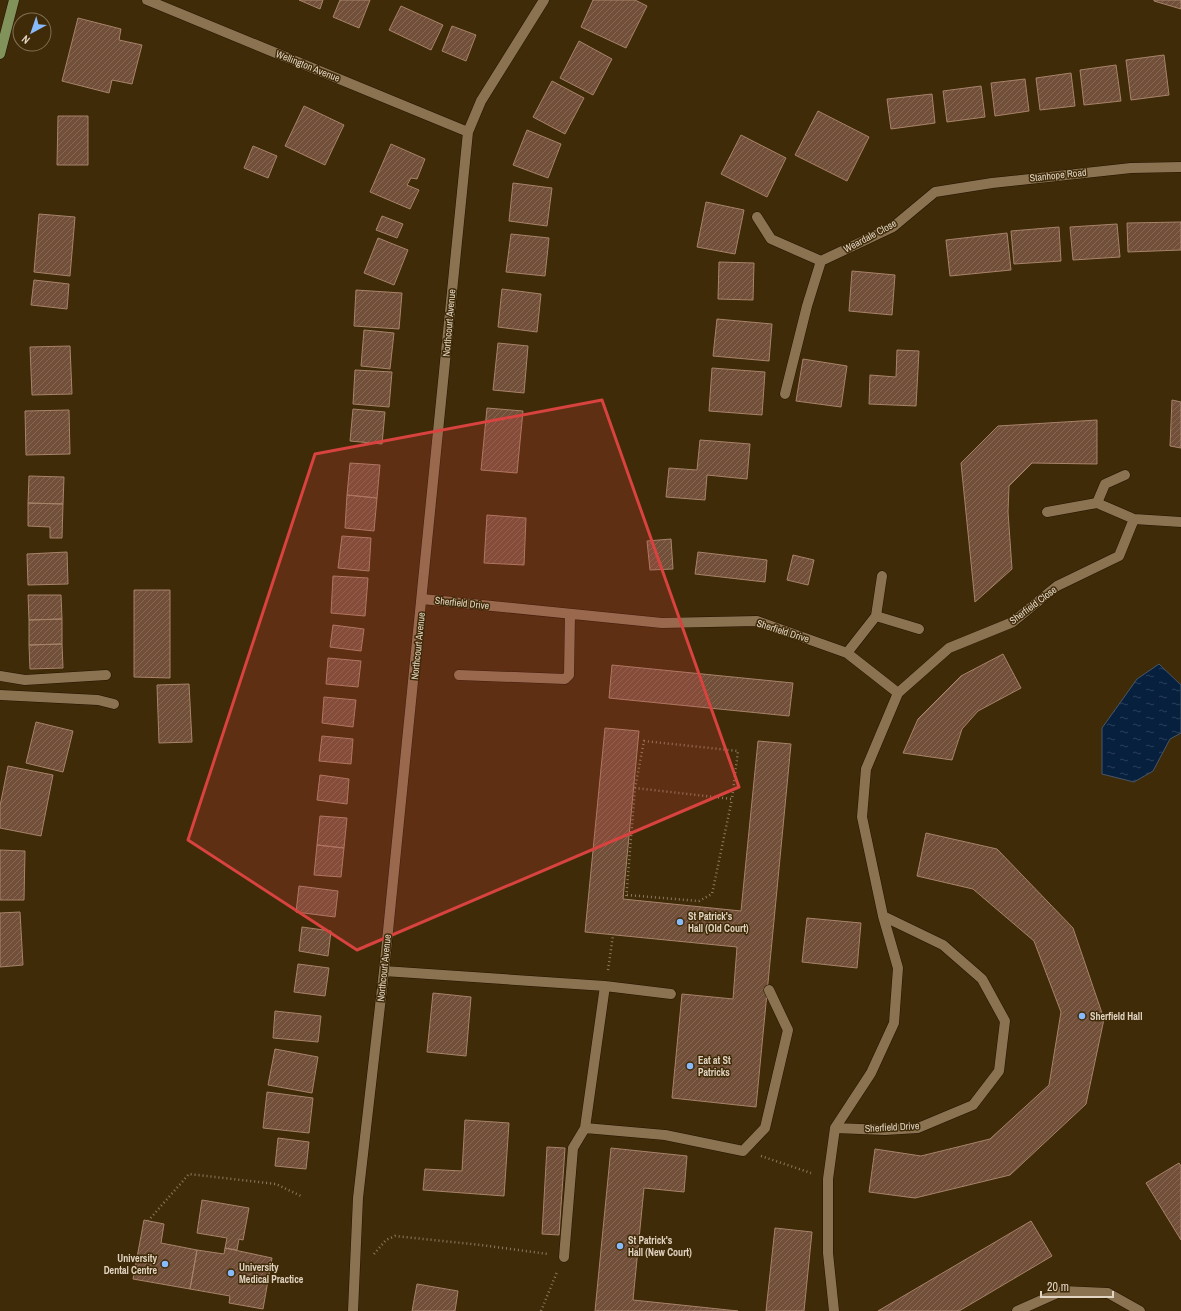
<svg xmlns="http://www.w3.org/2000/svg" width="1181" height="1311" font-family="'Archivo Narrow',sans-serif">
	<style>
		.water { fill: url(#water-ripples); stroke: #485666 }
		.building { fill: url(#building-hatch); stroke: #a7836a }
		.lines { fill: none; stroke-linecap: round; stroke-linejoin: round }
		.minor-casing { stroke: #231400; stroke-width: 11 }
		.major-casing { stroke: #231400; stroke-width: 11 }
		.path { stroke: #8c7b60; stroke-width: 2.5; stroke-dasharray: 1 3; stroke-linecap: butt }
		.minor { stroke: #8b7351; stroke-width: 10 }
		.major { stroke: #81925b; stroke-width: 10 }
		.marked { fill: #d8423f; fill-opacity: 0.2; stroke: #d8423f; stroke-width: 3; stroke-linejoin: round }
		.poi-dot { fill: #88bbfc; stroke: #402b08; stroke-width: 1.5 }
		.labels { text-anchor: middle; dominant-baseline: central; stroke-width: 3; stroke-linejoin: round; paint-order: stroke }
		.street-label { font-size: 10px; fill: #e1d4c2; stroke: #402b08 }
		.poi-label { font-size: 10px; font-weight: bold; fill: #e1d4c2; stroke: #402b08; text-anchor: start }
	</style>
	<defs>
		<pattern id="water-ripples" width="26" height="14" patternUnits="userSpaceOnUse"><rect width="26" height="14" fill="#07203e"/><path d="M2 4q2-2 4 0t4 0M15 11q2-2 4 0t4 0" fill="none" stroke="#2b4058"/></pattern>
		<pattern id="building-hatch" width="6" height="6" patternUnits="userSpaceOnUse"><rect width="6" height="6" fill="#714f39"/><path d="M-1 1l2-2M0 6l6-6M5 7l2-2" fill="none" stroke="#856754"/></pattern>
	</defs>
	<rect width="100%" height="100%" fill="#402b08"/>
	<path class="water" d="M1159,664L1181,685V733L1170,739L1153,771L1134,782L1102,774V728L1137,679Z"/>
	<path class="building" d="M299,0H323L320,9Z
		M340,0H370L359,28L333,17Z
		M593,0H635L647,6L626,48L581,27Z
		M1154,0H1181V9L1154,1Z
		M401,6L443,25L431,50L389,30Z
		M78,18L121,29L119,40L142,45L132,84L112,80L109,93L62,81Z
		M452,26L476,35L466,61L442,51Z
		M579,41L612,59L593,95L560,78Z
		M1164,55L1169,95L1131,100L1126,60Z
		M1116,65L1121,101L1084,105L1080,70Z
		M1071,73L1075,106L1040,110L1036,78Z
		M1025,79L1029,111L995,116L991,83Z
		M552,81L584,98L565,134L533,117Z
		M981,86L985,117L947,122L943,91Z
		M932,94L935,123L891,129L887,99Z
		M304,106L344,125L325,165L285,146Z
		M818,111L869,137L847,181L795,155Z
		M58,116H88V165H57Z
		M527,130L561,144L548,178L513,165Z
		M741,135L786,158L767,197L721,174Z
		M391,144L425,159L417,179L411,178L407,185L419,190L410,209L370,192Z
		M253,146L277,156L268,178L244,168Z
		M513,183L552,188L547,226L509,221Z
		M706,202L744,210L735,254L697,247Z
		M39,214L75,217L70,276L34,272Z
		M382,216L403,224L397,238L376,230Z
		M1181,222V250L1128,252L1127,223Z
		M1117,224L1120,257L1073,260L1070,227Z
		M1059,227L1061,261L1014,264L1011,231Z
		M1007,233L1011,270L950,276L946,240Z
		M511,234L549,238L545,276L506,272Z
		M378,238L408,250L394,285L364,273Z
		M719,262L754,263L753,300L718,299Z
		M852,271L895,275L892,315L849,311Z
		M34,280L69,284L67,309L31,305Z
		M502,289L541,294L537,332L498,327Z
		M356,290L402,293L399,329L354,326Z
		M717,319L772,324L769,361L713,356Z
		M364,330L394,333L390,369L361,366Z
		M498,343L528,346L524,393L493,390Z
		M70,346L72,394L32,395L30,347Z
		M897,350L919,351L916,406L869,404L870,375L896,377Z
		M803,359L847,366L841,407L796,401Z
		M712,368L765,372L762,415L709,411Z
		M355,370L392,372L389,407L353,404Z
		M1172,400L1181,402V448L1170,446Z
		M487,408L523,411L517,473L481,470Z
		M353,409L385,412L382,444L350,441Z
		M69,410L70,454L26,455L25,411Z
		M1097,420V464L1032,463L1009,486L1008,512L1012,569L975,602L961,463L998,426Z
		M700,440L750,444L747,479L707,475L705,500L666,497L669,468L697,470Z
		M350,463L380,465L377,498L347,495Z
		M29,476L64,477L63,504L28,503Z
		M347,495L377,498L374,531L345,528Z
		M28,503L63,504L62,538H50V527L28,526Z
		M487,515L526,518L524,565L484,563Z
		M342,536L371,538L369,571L338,568Z
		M671,539L673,569L650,570L647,541Z
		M67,552L68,584L28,585L27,554Z
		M698,552L767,560L765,582L695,574Z
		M793,555L814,560L808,585L787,580Z
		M333,576L368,578L365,616L331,613Z
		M134,590H170V678L134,677Z
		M28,595H61L62,619L29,620Z
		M62,619V644L29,645V620Z
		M333,625L364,629L361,651L330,647Z
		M62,644L63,668L30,669L29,645Z
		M1003,654L1021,688L978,711L962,729L952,760L903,753L918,719L961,676Z
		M328,658L361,661L358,687L326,684Z
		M612,665L793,683L789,716L609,698Z
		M189,684L192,742L159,743L157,685Z
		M324,697L356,700L353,727L322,723Z
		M36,722L73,731L63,772L26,763Z
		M605,728L639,731L623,899L741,911L758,741L791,744L756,1107L672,1098L682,994L733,999L737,947L585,932Z
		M322,736L353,739L351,764L319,761Z
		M8,766L53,775L41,836L0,828V806Z
		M320,775L349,779L347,804L317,800Z
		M320,816L347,818L344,848L317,845Z
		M926,833L997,849L1073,928L1104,1019L1086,1104L1010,1175L915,1198L869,1192L875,1149L921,1156L990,1139L1049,1085L1061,1012L1034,941L973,889L917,876Z
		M317,845L344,848L341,877L314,875Z
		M0,850L25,851L24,900H0Z
		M299,886L338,891L335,917L296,912Z
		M20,912L23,965L0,967V913Z
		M807,918L861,923L857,968L802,962Z
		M302,927L331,931L328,956L299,951Z
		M298,964L329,968L325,996L294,992Z
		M433,993L471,997L466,1056L427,1052Z
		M275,1011L321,1016L318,1042L273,1038Z
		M275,1049L318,1057L312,1093L268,1085Z
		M267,1092L313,1098L309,1133L263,1128Z
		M465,1120L509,1123L504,1196L423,1190L425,1169L462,1171Z
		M278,1138L309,1142L306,1169L275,1166Z
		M547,1147L565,1148L559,1235L542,1234Z
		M611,1148L687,1156L684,1192L644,1188L633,1300L738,1311H595Z
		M1179,1163L1181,1166V1240L1146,1183Z
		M202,1200L249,1208L243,1240L239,1239L237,1250L225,1248L227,1238L197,1233Z
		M144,1220L164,1224L161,1243L197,1250L190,1289L133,1279Z
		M1031,1221L1052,1256L959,1311H878Z
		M775,1228L812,1232L804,1311H766Z
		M225,1248L272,1258L263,1309L229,1303L230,1296L190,1289L197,1250L224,1254Z
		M417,1284L458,1291L455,1311H412Z"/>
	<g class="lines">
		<g class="minor-casing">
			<path id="minor" d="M147,0L468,132
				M757,217L771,239L821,261L893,227L935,192L992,183L1131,168L1181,167
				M785,394L807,306L821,261
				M1125,475L1105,484L1097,503L1134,519
				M1047,512L1097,503
				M422,599L662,623L757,621L847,653L898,693
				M876,616L919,629
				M847,653L876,616L882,576
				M459,675L565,679L569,675L570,614
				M0,676L25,680L106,675
				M0,695L98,700L114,704
				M384,971L605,986L671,994
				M585,1128L665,1135L743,1151L765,1128L788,1030L769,990
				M835,1128L885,1130L918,1128L973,1105L999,1071L1005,1021L982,979L943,945L883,916
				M564,1257L573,1148L585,1128L605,986
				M353,1311L358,1198L384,971L468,132L481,101L544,0
				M834,1311L828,1253V1179L835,1128L871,1073L894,1023L898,968L883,916L862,817L866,769L898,693L949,648L1013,622L1057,586L1119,556L1134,519L1181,522
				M1017,1311L1062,1291L1108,1293L1140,1311"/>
		</g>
		<g class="major-casing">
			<path id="major" d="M0,54L14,0"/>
		</g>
		<path class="path" d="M627,895L699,901L712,894L732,799
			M626,900L635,788L732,799L738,751L644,741L635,788
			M608,970L613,935
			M761,1156L811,1173
			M148,1221L189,1174L276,1184L301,1196
			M374,1254L386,1240L395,1236L481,1245L548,1254
			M541,1311L557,1272"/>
		<use href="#minor" class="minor"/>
		<use href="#major" class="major"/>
	</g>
	<path class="marked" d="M602,400L739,787L357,950L188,840L315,454Z"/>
	<g class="poi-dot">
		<circle cx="680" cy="922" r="4"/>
		<circle cx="1082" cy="1016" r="4"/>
		<circle cx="690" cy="1066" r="4"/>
		<circle cx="620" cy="1246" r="4"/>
		<circle cx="165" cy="1264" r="4"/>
		<circle cx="231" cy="1273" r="4"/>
	</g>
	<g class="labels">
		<g class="street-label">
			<text transform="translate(308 66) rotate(22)">Wellington Avenue</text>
			<text transform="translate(1058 175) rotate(-6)">Stanhope Road</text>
			<text transform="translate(870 236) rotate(-28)">Weardale Close</text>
			<text transform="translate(449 323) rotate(-85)">Northcourt Avenue</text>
			<text transform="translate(462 603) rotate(6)">Sherfield Drive</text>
			<text transform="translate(1033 605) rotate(-37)">Sherfield Close</text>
			<text transform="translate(783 631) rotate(18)">Sherfield Drive</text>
			<text transform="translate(418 646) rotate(-84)">Northcourt Avenue</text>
			<text transform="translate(384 968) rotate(-84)">Northcourt Avenue</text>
			<text transform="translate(892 1127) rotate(-3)">Sherfield Drive</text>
		</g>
		<g class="poi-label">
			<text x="688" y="916">St Patrick's<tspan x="688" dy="12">Hall (Old Court)</tspan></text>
			<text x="1090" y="1016">Sherfield Hall</text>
			<text x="698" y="1060">Eat at St<tspan x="698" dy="12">Patricks</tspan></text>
			<text x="628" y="1240">St Patrick's<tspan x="628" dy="12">Hall (New Court)</tspan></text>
			<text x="157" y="1258" text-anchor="end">University<tspan x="157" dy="12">Dental Centre</tspan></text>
			<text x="239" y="1267">University<tspan x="239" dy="12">Medical Practice</tspan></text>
		</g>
	</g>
	<g transform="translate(32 32) rotate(220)"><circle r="19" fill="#402b08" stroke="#806f52"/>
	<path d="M0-3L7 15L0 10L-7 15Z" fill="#88bbfc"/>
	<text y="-6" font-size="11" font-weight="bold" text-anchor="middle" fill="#e1d4c2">N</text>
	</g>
	<path d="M1041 1291v6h72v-6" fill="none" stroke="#e1d4c2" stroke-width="2"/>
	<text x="1047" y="1291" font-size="12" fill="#e1d4c2" stroke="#402b08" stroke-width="3" paint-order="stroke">20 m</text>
</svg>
